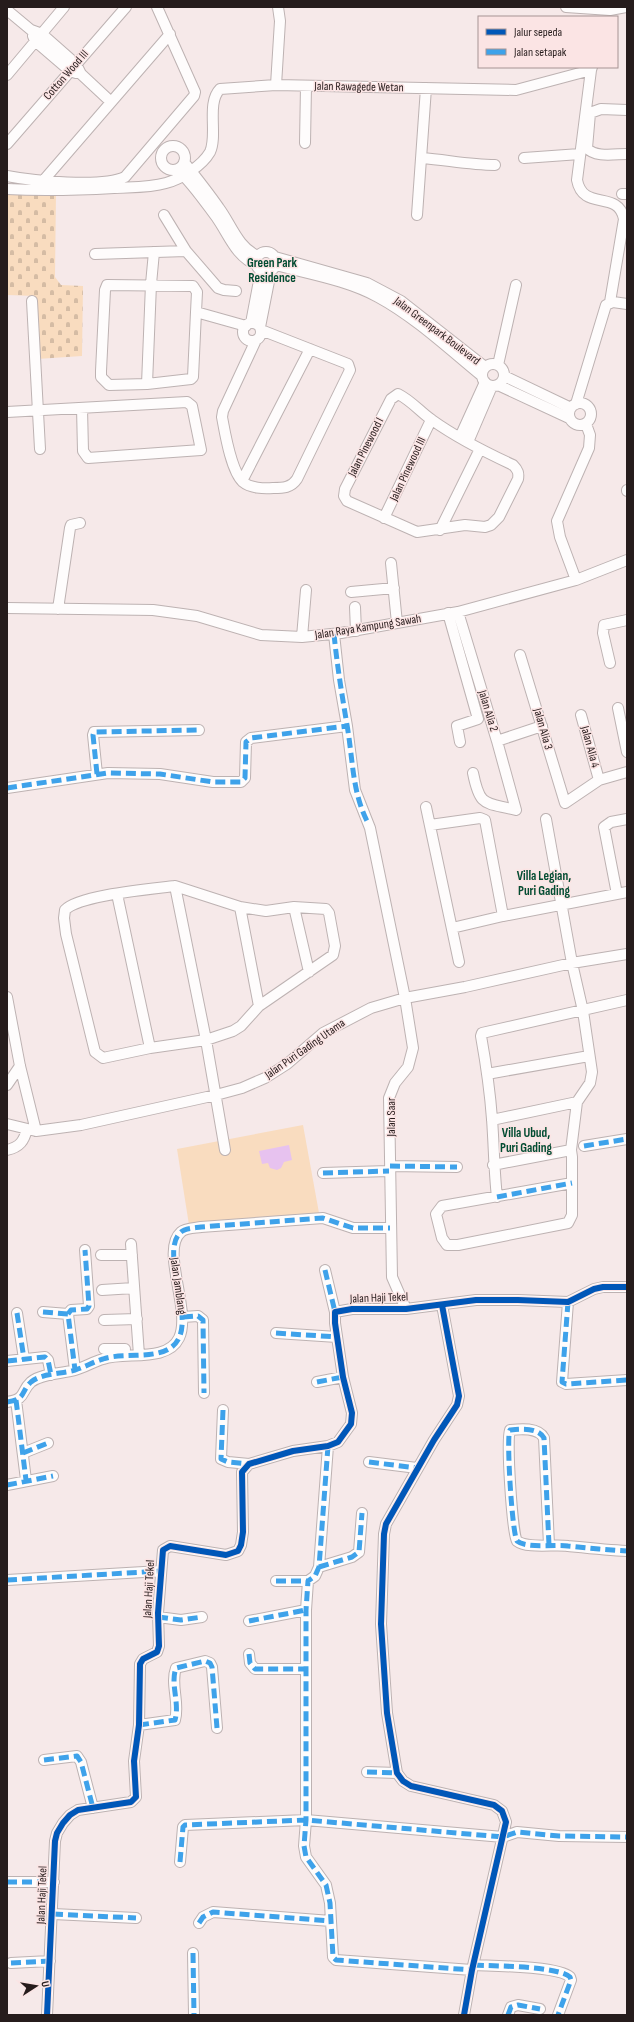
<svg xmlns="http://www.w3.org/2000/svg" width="634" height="2022" font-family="'Sofia Sans Condensed',sans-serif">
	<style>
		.cemetery { fill: url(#cemetery-stones) }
		.pitch { fill: #f9dcbf }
		.water { fill: #e7c2ef }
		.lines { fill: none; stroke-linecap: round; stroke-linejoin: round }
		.minor-casing { stroke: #bdb2b2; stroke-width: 12 }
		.minor { stroke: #fefcfc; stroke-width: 10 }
		.quiet { stroke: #3ea2ea; stroke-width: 5; stroke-dasharray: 10 5; stroke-linecap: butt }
		.cycleway-casing { stroke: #fbe4e4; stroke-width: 8 }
		.cycleway { stroke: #0057b8; stroke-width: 6 }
		.labels { text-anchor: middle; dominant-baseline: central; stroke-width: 3; stroke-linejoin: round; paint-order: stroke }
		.street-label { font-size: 12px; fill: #261c1c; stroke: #fbe4e4 }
		.neighbourhood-label { font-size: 13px; font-weight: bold; fill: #024c32; stroke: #fbe4e4 }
	</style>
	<defs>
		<pattern id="cemetery-stones" width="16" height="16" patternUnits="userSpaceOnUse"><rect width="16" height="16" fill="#f9dcbf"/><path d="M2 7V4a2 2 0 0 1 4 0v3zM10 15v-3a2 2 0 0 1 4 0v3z" fill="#d5bca4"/></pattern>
	</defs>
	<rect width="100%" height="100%" fill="#f6e9e9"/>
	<path class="cemetery" d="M7,191L56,193L55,277L61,285L83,286L82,356L37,359L35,296L7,295Z"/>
	<path class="pitch" d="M303,1125L319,1213L189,1225L177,1149Z"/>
	<path class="water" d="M289,1145L292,1160L284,1162L281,1168L277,1170L270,1168L268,1163L262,1164L259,1151Z"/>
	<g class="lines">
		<g class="minor-casing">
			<path id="minor" d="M566,7L610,10L626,7
				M7,10L31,30L42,34L76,64L81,74L111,102
				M33,36L35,41L70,71L76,73
				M591,70L577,180C583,212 618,189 624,219L610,302
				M7,75L64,7
				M276,85L280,21L278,7
				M627,110L601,109L590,113L587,148C595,158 615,154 627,154
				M305,143L306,86
				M7,144L126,7
				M161 158a12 12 0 1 1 24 0a12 12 0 1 1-24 0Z
				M422,158C447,160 470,165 495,165
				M524,158L580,154
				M184,162C196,177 208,192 219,208C231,224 238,248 258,256
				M178,170C193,184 205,202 217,218C229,235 236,257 257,265
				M7,176C33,181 102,188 125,177L194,96L195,92L157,7
				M43,181L170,34
				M7,189C43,191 78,190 114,188C131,187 149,188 166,183C181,179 202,166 210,152C218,135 206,103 220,89L276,85L516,90L591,70L592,67
				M622,194H627
				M164,215L186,251L218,288L224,290L236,291
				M417,215L426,88
				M256 262a10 10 0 1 1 20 0a10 10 0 1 1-20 0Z
				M95,254L186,251
				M275,257L367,283L401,301L485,367
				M276,265C309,274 347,280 378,297C415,317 449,349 482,376
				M32,301L40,449
				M196,312L197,292L193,286L107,285L105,290L101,371V377L109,385L147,384L191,379L193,377L196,312L246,326
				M251,323L261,270
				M243 332a9 9 0 1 1 18 0a9 9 0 1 1-18 0Z
				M260,327L271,271
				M256,340L223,411L222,417C225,433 231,471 243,482C250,488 264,489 273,488C283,488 291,488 297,479L350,370L348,364L261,330
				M482 375a11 11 0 1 1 22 0a11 11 0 1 1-22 0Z
				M498,365L516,285
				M504,376L571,408
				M147,384L151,284L154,252
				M498,385L569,418
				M398,394C412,401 420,412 432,420C457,438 485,452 513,465C518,470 519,473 518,479L499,517L491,525L485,527L465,525L417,532L347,501L344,496L345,489L391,399Z
				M569 414a11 11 0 1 1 22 0a11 11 0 1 1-22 0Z
				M576,404L606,305L613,302L627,304
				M7,412L187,402L192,406L201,450L88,458L83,451L82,408
				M460,437L485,382
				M468,442L492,386
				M242,481L310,349
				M627,490V491
				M384,518L431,420
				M440,530L480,449
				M391,563L397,623
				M576,580L560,537L557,521L589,448L590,435L586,424
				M351,592L394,588
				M355,607L356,631
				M7,608L153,610L197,616L261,635L302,637L341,633L458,612L576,580L627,560
				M58,609L70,528L71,525L80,523
				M458,612L497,741L516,810C485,802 480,808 473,773
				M448,613L478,719L457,726L460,742
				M334,634L339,680L347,726L355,790L370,828L405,998L413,1048L408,1067L395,1083L389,1098L392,1277L406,1309
				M302,637L306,590
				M520,655L565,803L599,780L627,772
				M610,663L603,633L604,625L627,620
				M618,708L627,752
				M581,715L599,780
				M497,741L542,726
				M97,774L93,735L94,732L199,730
				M7,788L108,773L160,774L213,782H241L245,778L246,742L251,738L347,726
				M426,807L459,962
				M430,825L480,818L485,820L503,916
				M175,886L240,907L266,911L294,907L326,909L329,913L335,946L333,955L259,1006L241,1026L233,1031L206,1040L150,1048L103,1058L95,1052L66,934L64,918L65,910C79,895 152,889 175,886Z
				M175,886L206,1040L225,1150
				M117,894L150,1048
				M617,894L604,827L611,822L627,819
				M240,907L259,1006
				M294,907L309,972
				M452,928L503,916L627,892
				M7,997L20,1066L36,1131
				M487,1074L589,1056
				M7,1085L20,1066
				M492,1120L577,1102
				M7,1124L36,1131L81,1125L216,1095L242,1088L265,1078L287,1064L323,1033L371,1008L405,998L465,987L572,963L627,954
				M584,1146L627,1139
				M7,1150C20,1147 24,1141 27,1129
				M571,1150L572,1157V1215L568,1223L458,1245H447L442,1238L436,1214L442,1206L572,1183
				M493,1165L571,1150L577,1102L590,1083L592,1072L583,1011L572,963L546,819
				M390,1166L457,1167
				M323,1173L389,1171
				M497,1197C494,1171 494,1145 492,1119C490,1091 486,1064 481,1036L482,1033L627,1000
				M131,1244L139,1355
				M101,1255H132
				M325,1270L335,1312
				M102,1290L134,1288
				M568,1302L562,1382L566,1384L627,1380
				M442,1305L459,1396L457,1405L434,1440L386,1524L384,1534L381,1624L387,1713L397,1773L403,1781L411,1786L494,1805L502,1811L506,1822L472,1970L464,2015
				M43,1312L68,1314L75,1370
				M17,1313L24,1359
				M68,1314L71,1310L87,1309L89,1306L85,1250
				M183,1317L198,1316L203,1320L204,1393
				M104,1320L137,1319
				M276,1333L337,1337
				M104,1349H125
				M7,1361L45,1357L48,1360L51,1375
				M317,1382L343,1377
				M16,1400L26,1480
				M7,1402C27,1399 20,1392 31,1382C42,1373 62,1374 75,1370C85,1367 93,1362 103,1359C125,1351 167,1363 179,1338C192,1311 160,1250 181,1232C185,1228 195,1228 201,1227L323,1218L353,1228H390
				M223,1410L221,1459L228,1462L249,1464
				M328,1446L319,1567L315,1576L308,1581L306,1610V1820L304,1846L306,1857L326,1885L330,1903L333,1957L336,1960L472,1970
				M23,1453L48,1443
				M369,1462L417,1468
				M7,1485L53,1476
				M549,1545L544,1438C538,1427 520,1429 510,1430C506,1435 512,1533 517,1541C527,1549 555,1544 568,1546C588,1548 607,1550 627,1551
				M319,1567L352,1557L359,1552L362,1513
				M7,1580L161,1571
				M276,1581H308
				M158,1617L181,1620L202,1617
				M249,1621L306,1610
				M249,1654L250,1663L255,1669H306
				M139,1725L175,1720C180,1703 170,1684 176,1668L205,1661L210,1663L212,1667L217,1728
				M44,1760L77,1756L81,1762L93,1808
				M367,1772L397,1773
				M180,1862L183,1827L185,1825L306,1820L503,1837L517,1832L559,1836L627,1837
				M7,1882H54
				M53,1914L136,1918
				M199,1923L203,1917L213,1912L331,1921
				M193,1953L194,2015
				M11,1963L50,1961
				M474,1965C493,1966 558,1966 570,1977L571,1980L558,2015
				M47,2015L55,1841L57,1833L63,1823L70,1815L78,1810L131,1802L136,1797L134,1761L139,1725L140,1664L143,1659L157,1652L159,1646L158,1613L163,1550L170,1546L226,1555L238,1551L241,1545L243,1532L242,1472L249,1464L293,1451L328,1446L338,1442L351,1424L352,1413L343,1377L335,1323V1312L352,1309H406L476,1300H518L568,1302L594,1289L603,1287H627
				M508,2015L511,2007L518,2005L540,2009"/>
		</g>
		<use href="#minor" class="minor"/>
		<path class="quiet" d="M334,634C337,665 342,695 347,725C353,759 352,791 367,821
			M97,774L93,735L94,732L199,730
			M7,788L108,773L160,774L213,782H241L245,778L246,742L251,738L347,726
			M584,1146L627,1139
			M390,1166L457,1167
			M323,1173L389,1171
			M497,1197L572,1183
			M325,1270L335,1312
			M568,1302L562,1382L566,1384L627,1380
			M43,1312L68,1314L75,1370
			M17,1313L24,1359
			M68,1314L71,1310L87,1309L89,1306L85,1250
			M183,1317L198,1316L203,1320L204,1393
			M276,1333L337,1337
			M7,1361L45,1357L48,1360L51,1375
			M317,1382L343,1377
			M16,1400L26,1480
			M7,1402C27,1399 20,1392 31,1382C42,1373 62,1374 75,1370C85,1367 93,1362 103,1359C125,1351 167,1363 179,1338C192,1311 160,1250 181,1232C185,1228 195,1228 201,1227L323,1218L353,1228H390
			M223,1410L221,1459L228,1462L249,1464
			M328,1446L319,1567L315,1576L308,1581L306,1610V1820L304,1846L306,1857L326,1885L330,1903L333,1957L336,1960L472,1970
			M23,1453L48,1443
			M369,1462L417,1468
			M7,1485L53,1476
			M549,1545L544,1438C538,1427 520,1429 510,1430C506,1435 512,1533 517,1541C527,1549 555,1544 568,1546C588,1548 607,1550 627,1551
			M319,1567L352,1557L359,1552L362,1513
			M7,1580L161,1571
			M276,1581H308
			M158,1617L181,1620L202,1617
			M249,1621L306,1610
			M249,1654L250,1663L255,1669H306
			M139,1725L175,1720C180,1703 170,1684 176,1668L205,1661L210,1663L212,1667L217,1728
			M44,1760L77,1756L81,1762L93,1808
			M367,1772L397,1773
			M180,1862L183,1827L185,1825L306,1820L503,1837L517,1832L559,1836L627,1837
			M7,1882H54
			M53,1914L136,1918
			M199,1923L203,1917L213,1912L331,1921
			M193,1953L194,2015
			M11,1963L50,1961
			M474,1965C493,1966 558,1966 570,1977L571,1980L558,2015
			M508,2015L511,2007L518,2005L540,2009"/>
		<g class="cycleway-casing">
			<path id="cycleway" d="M442,1305L459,1396L457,1405L434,1440L386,1524L384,1534L381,1624L387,1713L397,1773L403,1781L411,1786L494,1805L502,1811L506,1822L472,1970L464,2015
				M47,2015L55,1841L57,1833L63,1823L70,1815L78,1810L131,1802L136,1797L134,1761L139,1725L140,1664L143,1659L157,1652L159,1646L158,1613L163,1550L170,1546L226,1555L238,1551L241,1545L243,1532L242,1472L249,1464L293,1451L328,1446L338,1442L351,1424L352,1413L343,1377L335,1323V1312L352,1309H406L476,1300H518L568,1302L594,1289L603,1287H627"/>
		</g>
		<use href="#cycleway" class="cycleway"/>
	</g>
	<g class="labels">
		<g class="street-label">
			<text transform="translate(66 75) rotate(-49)">Cotton Wood III</text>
			<text transform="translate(359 87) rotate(1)">Jalan Rawagede Wetan</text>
			<text transform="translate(437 331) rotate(37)">Jalan Greenpark Boulevard</text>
			<text transform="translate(366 447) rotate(-63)">Jalan Pinewood I</text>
			<text transform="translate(408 469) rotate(-65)">Jalan Pinewood III</text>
			<text transform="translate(368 627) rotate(-9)">Jalan Raya Kampung Sawah</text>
			<text transform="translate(488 711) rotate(73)">Jalan Alia 2</text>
			<text transform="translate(543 729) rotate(74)">Jalan Alia 3</text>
			<text transform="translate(590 747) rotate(75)">Jalan Alia 4</text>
			<text transform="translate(305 1049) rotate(-35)">Jalan Puri Gading Utama</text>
			<text transform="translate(391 1117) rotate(-90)">Jalan Saar</text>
			<text transform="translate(178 1286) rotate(82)">Jalan Jamblang</text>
			<text transform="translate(379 1298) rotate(-2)">Jalan Haji Tekel</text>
			<text transform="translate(149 1589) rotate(-87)">Jalan Haji Tekel</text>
			<text transform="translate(42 1895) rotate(-88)">Jalan Haji Tekel</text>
		</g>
		<g class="neighbourhood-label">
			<text x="272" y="263">Green Park<tspan x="272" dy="15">Residence</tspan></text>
			<text x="544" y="876">Villa Legian,<tspan x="544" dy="15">Puri Gading</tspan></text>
			<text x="526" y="1133">Villa Ubud,<tspan x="526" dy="15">Puri Gading</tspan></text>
		</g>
	</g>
	<rect width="634" height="2022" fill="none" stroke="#261c1c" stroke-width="16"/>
	<rect x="478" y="16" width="140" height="52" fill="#fbe4e4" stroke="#a69494"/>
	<rect x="486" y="29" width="20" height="6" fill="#0057b8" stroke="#a69494"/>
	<text x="514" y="36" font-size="12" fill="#261c1c">Jalur sepeda</text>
	<rect x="486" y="49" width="20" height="6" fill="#3ea2ea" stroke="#a69494"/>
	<text x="514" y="56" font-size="12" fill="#261c1c">Jalan setapak</text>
	<g transform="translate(36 1986) rotate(78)" stroke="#fbe4e4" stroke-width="3" paint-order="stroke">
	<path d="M0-3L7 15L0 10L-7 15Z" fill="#261c1c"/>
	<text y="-6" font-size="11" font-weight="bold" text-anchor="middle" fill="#261c1c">U</text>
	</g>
</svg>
